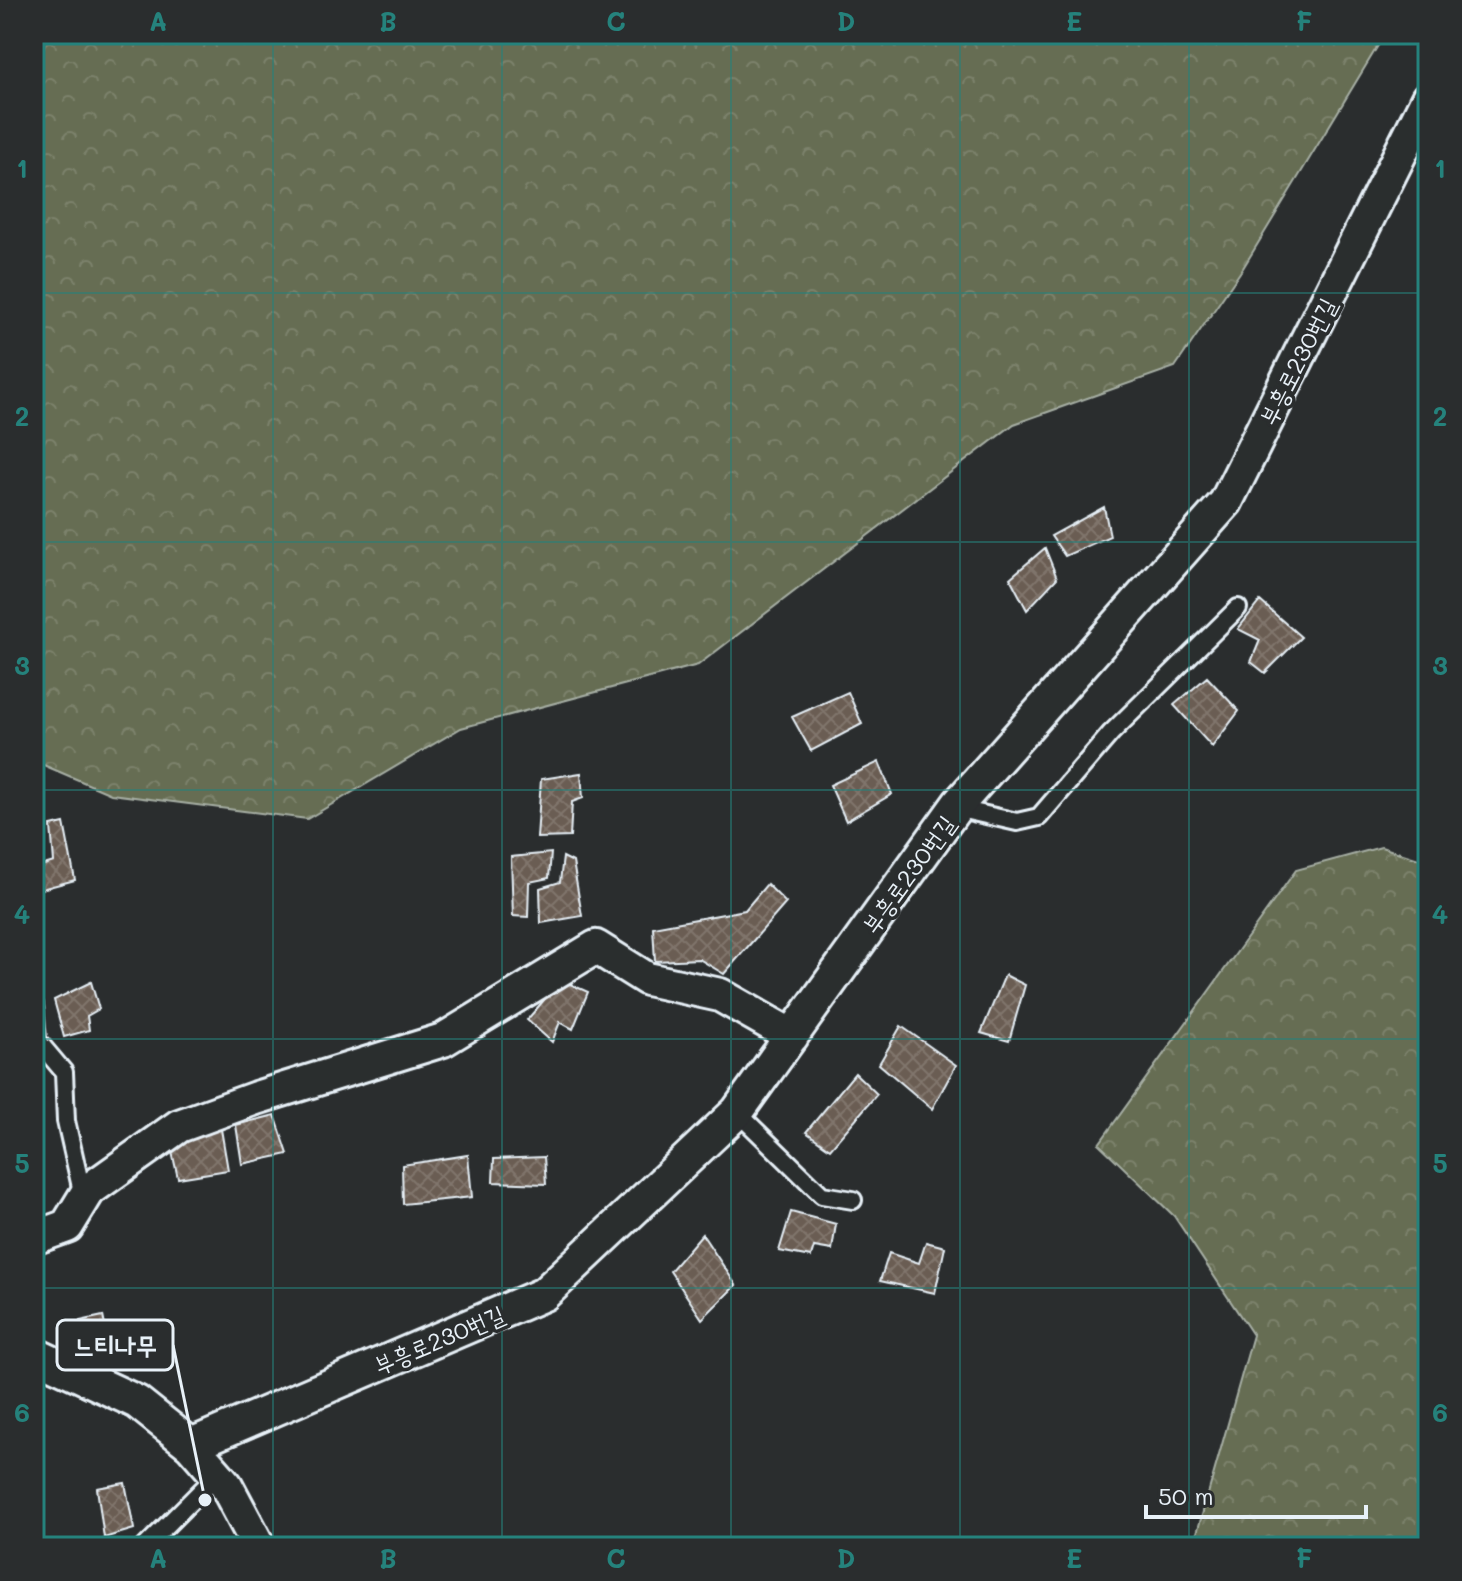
<svg xmlns="http://www.w3.org/2000/svg" width="1462" height="1581" font-family="Mali,'Poor Story',sans-serif">
	<style>
		.forest { fill: url(#forest-crowns); stroke: #a7afa5; stroke-width: 2 }
		.building { fill: url(#building-cross-hatch); stroke: #e8f1f8; stroke-width: 2 }
		.lines { fill: none; stroke-linecap: round; stroke-linejoin: round }
		.service-casing { stroke: #e8f1f8; stroke-width: 22 }
		.minor-casing { stroke: #e8f1f8; stroke-width: 38 }
		.service { stroke: #2a2d2e; stroke-width: 16 }
		.minor { stroke: #2a2d2e; stroke-width: 32 }
		.grid { fill: none; stroke: #25827c; stroke-width: 2; stroke-opacity: 0.55 }
		.labels { text-anchor: middle; dominant-baseline: central; stroke-width: 7; stroke-linejoin: round; paint-order: stroke }
		.street-label { font-size: 24px; fill: #e8f1f8; stroke: #2a2d2e }
		.leader { fill: none; stroke: #e8f1f8; stroke-width: 3 }
		.callout-dot { fill: #e8f1f8; stroke: #2a2d2e; stroke-width: 3 }
		.callout { fill: #2a2d2e; stroke: #e8f1f8; stroke-width: 3 }
		.callout-label { font-size: 26px; text-anchor: middle; font-weight: bold; fill: #e8f1f8 }
		.neatline { fill: none; stroke: #25827c; stroke-width: 3 }
		.grid-label { font-size: 26px; text-anchor: middle; font-weight: bold; fill: #25827c }
	</style>
	<defs>
		<pattern id="forest-crowns" width="20" height="18" patternUnits="userSpaceOnUse" patternTransform="scale(2)"><rect width="20" height="18" fill="#666d52"/><path d="M2 6a3 3 0 1 1 6 0M12 15a3 3 0 1 1 6 0" fill="none" stroke="#7c826c"/></pattern>
		<pattern id="building-cross-hatch" width="8" height="8" patternUnits="userSpaceOnUse" patternTransform="scale(2)"><rect width="8" height="8" fill="#6b5d52"/><path d="M0 0l8 8M0 8l8-8" fill="none" stroke="#80756c"/></pattern>
	</defs>
	<rect width="100%" height="100%" fill="#2a2d2e"/>
	<filter id="ink" filterUnits="userSpaceOnUse"><feTurbulence type="fractalNoise" baseFrequency=".0125" numOctaves="2"/><feDisplacementMap in="SourceGraphic" scale="16" xChannelSelector="R" yChannelSelector="G"/><feConvolveMatrix kernelMatrix="1 2 1 2 8 2 1 2 1" color-interpolation-filters="sRGB"/></filter>
	<g filter="url(#ink)">
		<path class="forest" d="M34,34H1385L1243,268L1175,367L1014,424L698,665L461,728L307,819L111,794L34,761Z
			M1381,847L1428,862V1547H1193L1253,1335L1174,1216L1099,1144L1296,870Z"/>
		<path class="building" d="M1104,507L1110,536L1065,556L1051,536Z
			M1045,548L1057,578L1027,610L1010,578Z
			M1260,601L1301,637L1265,673L1251,662L1260,640L1238,629Z
			M1207,677L1239,711L1212,747L1174,705Z
			M848,692L862,724L811,751L792,717Z
			M879,762L892,794L846,821L830,785Z
			M581,773L583,798L572,802L570,837L537,838L541,779Z
			M64,823L75,880L34,891V868L54,862L51,826Z
			M551,853L549,878L529,882L528,917L513,916L511,857Z
			M563,857L573,862L582,916L541,923L540,888L560,882Z
			M767,884L786,903L724,974L699,959L655,961L653,927L745,910Z
			M1005,975L1025,985L1009,1041L981,1033Z
			M561,980L588,992L573,1029L560,1022L552,1042L527,1020Z
			M91,982L99,1009L87,1016L89,1030L64,1037L54,1000Z
			M901,1026L956,1065L932,1109L879,1064Z
			M855,1073L877,1094L830,1149L806,1132Z
			M275,1115L288,1154L242,1164L236,1125Z
			M221,1129L228,1170L178,1178L170,1143Z
			M468,1155L472,1197L403,1204L402,1165Z
			M544,1157L546,1184L493,1182L494,1159Z
			M791,1212L836,1224L832,1250L814,1247L811,1257L779,1251Z
			M702,1234L736,1285L702,1319L670,1271Z
			M926,1242L945,1247L935,1293L880,1281L889,1253L919,1263Z
			M103,1316L112,1361L79,1365L66,1347L84,1340L80,1321Z
			M125,1483L134,1529L104,1538L97,1488Z"/>
		<g class="lines">
			<g class="service-casing">
				<path id="service" d="M955,808L1017,822L1039,817L1111,733L1238,608
					M34,1005L37,1040L64,1072L66,1121L83,1196
					M737,1112L822,1195L853,1200
					M145,1547L217,1475"/>
			</g>
			<g class="minor-casing">
				<path id="minor" d="M34,1238L67,1226L89,1190L179,1126L256,1098L443,1040L596,947L647,979L720,995L792,1036
					M34,1354L137,1402L191,1445L226,1485L259,1547
					M191,1445L544,1294L737,1112L959,803L1226,502L1428,98"/>
			</g>
			<use href="#service" class="service"/>
			<use href="#minor" class="minor"/>
		</g>
	</g>
	<path class="grid" d="M273,34V1547M502,34V1547M731,34V1547M960,34V1547M1189,34V1547M34,293H1428M34,542H1428M34,790H1428M34,1039H1428M34,1288H1428"/>
	<g class="labels">
		<g class="street-label">
			<text transform="translate(1297 361) rotate(-63)">부흥로230번길</text>
			<text transform="translate(908 874) rotate(-54)">부흥로230번길</text>
			<text transform="translate(439 1339) rotate(-23)">부흥로230번길</text>
		</g>
	</g>
	<path class="leader" d="M205 1500L173 1345"/>
	<circle class="callout-dot" cx="205" cy="1500" r="8"/>
	<rect class="callout" x="57" y="1320" width="116" height="50" rx="8"/>
	<g class="callout-label">
		<text x="115" y="1355">느티나무</text>
	</g>
	<rect width="1462" height="1581" fill="none" stroke="#2a2d2e" stroke-width="88"/>
	<path d="M1146 1505v12h220v-12" fill="none" stroke="#e8f1f8" stroke-width="4"/>
	<text x="1158" y="1505" font-size="24" fill="#e8f1f8" stroke="#2a2d2e" stroke-width="6" paint-order="stroke">50 m</text>
	<rect x="44" y="44" width="1374" height="1493" class="neatline"/>
	<g class="grid-label">
		<text x="158" y="31">A</text>
		<text x="388" y="31">B</text>
		<text x="616" y="31">C</text>
		<text x="846" y="31">D</text>
		<text x="1074" y="31">E</text>
		<text x="1304" y="31">F</text>
		<text x="22" y="178">1</text>
		<text x="1440" y="178">1</text>
		<text x="22" y="426">2</text>
		<text x="1440" y="426">2</text>
		<text x="22" y="675">3</text>
		<text x="1440" y="675">3</text>
		<text x="22" y="924">4</text>
		<text x="1440" y="924">4</text>
		<text x="22" y="1173">5</text>
		<text x="1440" y="1173">5</text>
		<text x="22" y="1422">6</text>
		<text x="1440" y="1422">6</text>
		<text x="158" y="1568">A</text>
		<text x="388" y="1568">B</text>
		<text x="616" y="1568">C</text>
		<text x="846" y="1568">D</text>
		<text x="1074" y="1568">E</text>
		<text x="1304" y="1568">F</text>
	</g>
</svg>
